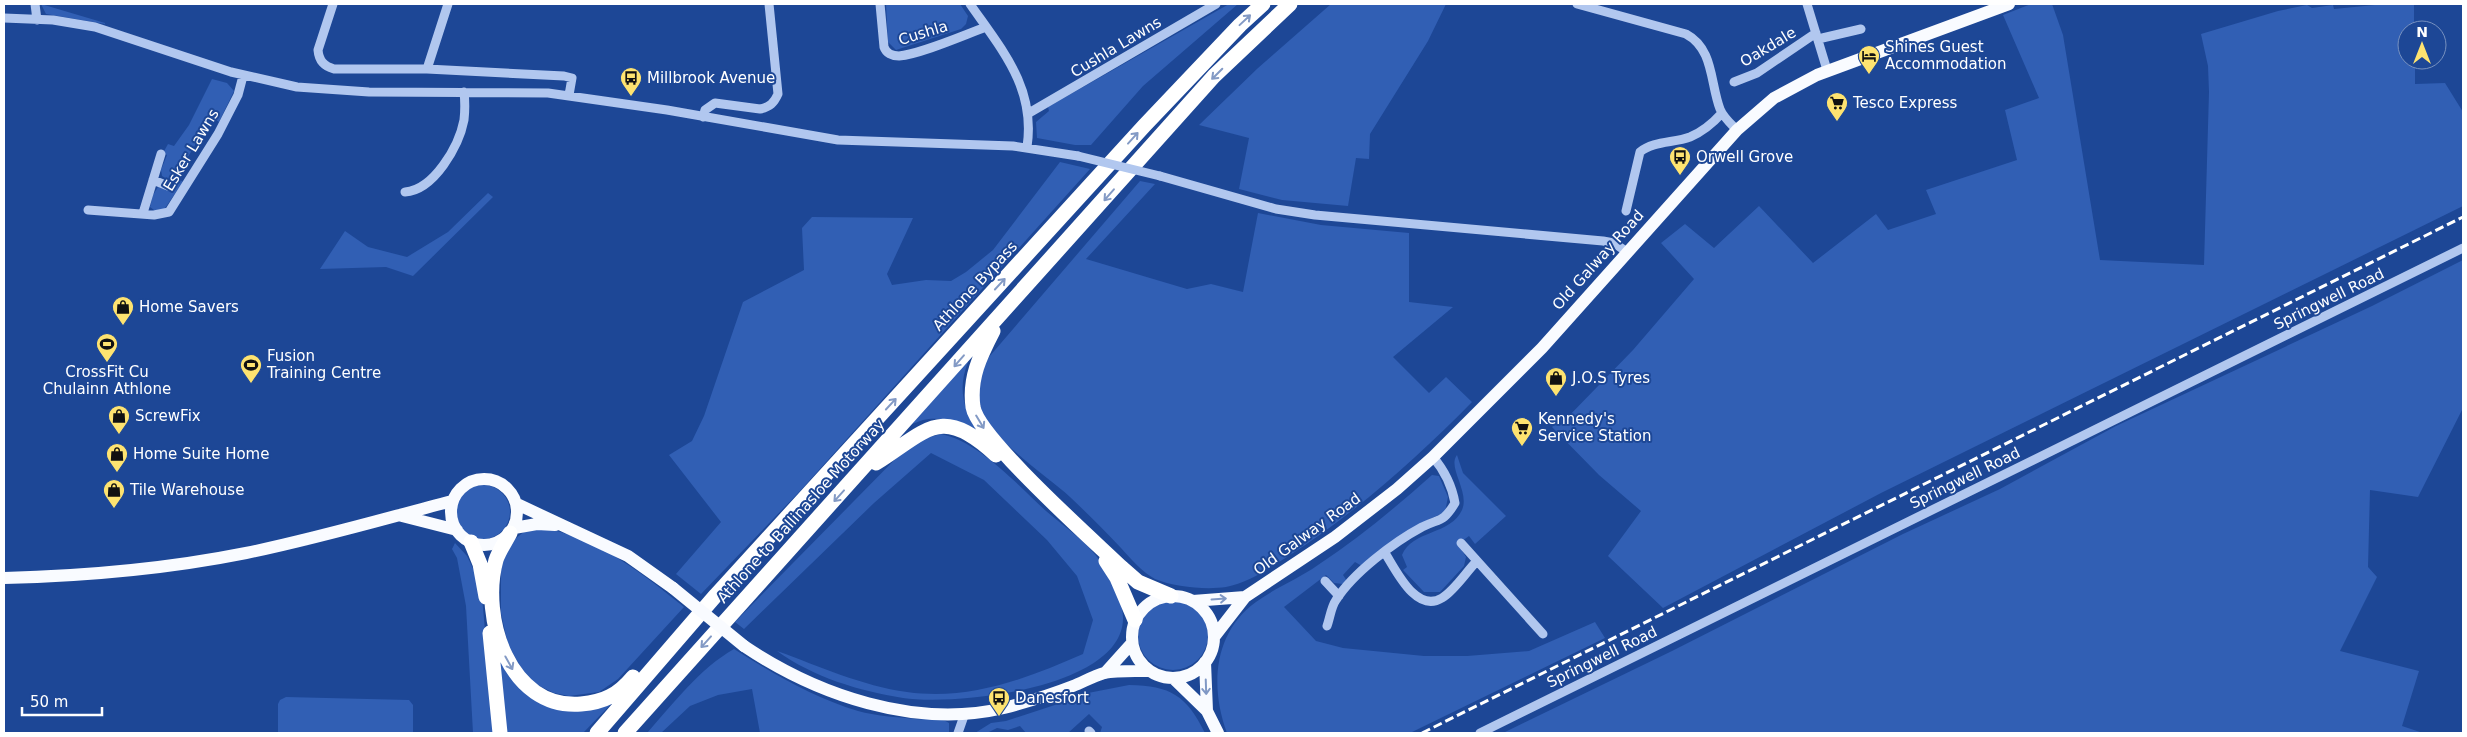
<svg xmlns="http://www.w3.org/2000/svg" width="2467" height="737" font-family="'DejaVu Sans',sans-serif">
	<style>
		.green { fill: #315fb4 }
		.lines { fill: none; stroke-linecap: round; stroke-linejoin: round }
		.minor { stroke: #b1c7ef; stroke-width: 9 }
		.major { stroke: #f9fbff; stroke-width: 12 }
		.highway { stroke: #fff; stroke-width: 15 }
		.rail { stroke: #fff; stroke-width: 3; stroke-dasharray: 9 4; stroke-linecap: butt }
		.minor-bridge { stroke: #b1c7ef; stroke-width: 9 }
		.major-bridge { stroke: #f9fbff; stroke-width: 12 }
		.oneway { stroke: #839ac5 }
		.oneway2 { stroke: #8098c5 }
		.labels { text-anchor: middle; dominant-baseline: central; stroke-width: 4; stroke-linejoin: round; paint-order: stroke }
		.street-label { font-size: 15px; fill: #fff; stroke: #1d4796 }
		.poi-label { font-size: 15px; fill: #fff; stroke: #1d4796; text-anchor: start }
	</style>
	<rect width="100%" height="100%" fill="#1d4796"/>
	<path class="green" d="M41,4L105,23V24L46,14Z
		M886,4H960L968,16L966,24L961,29L896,50L888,42Z
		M1229,4H1238L1143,86L1091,145H1075L1037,138L1036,122L1049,111L1048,107Z
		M1331,4H1446L1428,41L1370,134L1369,159L1356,158L1348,206L1282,200L1239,189L1249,138L1199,125L1258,68Z
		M2031,4H2052L2063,35L2100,260L2204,265L2209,92L2208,66L2201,34L2278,11L2307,5L2312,8L2333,5L2334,9L2385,4H2414V30H2407V60H2415V84L2445,83L2463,112V206L1881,493L1663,608L1608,556L1641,511L1599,475L1552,427L1563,417L1565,420L1633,350L1694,279L1661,243L1685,224L1714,248L1759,206L1813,263L1876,214L1888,230L1936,214L1926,190L2017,160L2005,110L2039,98L2003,15Z
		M212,79L227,83L234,91L219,122L212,117L177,175L176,177L183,182L163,211L154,210L150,207L153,195L158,187L170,191L174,183L162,176L161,170L167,155L163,153L168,144L174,146L189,125Z
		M1060,162L1090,169L800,491L701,594L676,574L721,522L669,455L692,441L704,416L743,302L804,270L802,228L812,217L913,218L887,274L892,285L926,280L951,281L966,272L993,250Z
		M1140,181L1155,184L1086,259L1187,289L1211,284L1243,292L1258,213L1321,225L1409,233V302L1453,307L1393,357L1429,393L1446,377L1472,402C1416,459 1354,514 1287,557C1268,569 1248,583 1226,587C1206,590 1174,587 1155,579C1142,572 1131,559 1121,548C1105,531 1088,514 1070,497C1046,475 989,438 980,408C975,391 981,371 989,357Z
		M488,193L493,197L413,276L386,267L320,269L345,231L368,247L407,257L448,232Z
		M2463,260V408L2418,497L2370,490L2368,567L2377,577L2340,651L2419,671L2402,726L2423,733H1503L1672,651L1903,534L2000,489L2116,426L2372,306Z
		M966,358L968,362C957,390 964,409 978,434C960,425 944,415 923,420C917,422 913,424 907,425Z
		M941,434C978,441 1018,485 1046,511C1065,527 1087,542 1101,562C1106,569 1109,578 1113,586C1118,596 1123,606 1123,618C1123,689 954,706 903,698C859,691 813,677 777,651C819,666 862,686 907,692C970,701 1028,678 1083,654L1093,620L1077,576L1047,540L984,480L931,453L874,503L744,629L735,622L912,442Z
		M1457,455L1463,473L1506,516L1475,544L1469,536L1458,544L1466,557L1464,566L1440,592H1424L1403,570L1407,567L1402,555C1412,530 1451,535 1462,510C1470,492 1447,467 1457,455Z
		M1432,475L1439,476L1448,497L1445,512L1421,523L1362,566L1355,562L1343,575L1347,581L1343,584L1334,583L1326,575L1284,607L1316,641L1343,648L1424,656H1467L1529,651L1595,622L1605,638L1410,733H1227C1210,687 1213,633 1256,602C1275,588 1298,579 1318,565C1359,538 1396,507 1432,475Z
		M456 512a27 27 0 1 1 54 0a27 27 0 1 1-54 0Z
		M549,529C602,541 643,574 684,607L618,679L599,692L569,696L554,693L529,681L508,645L501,613V570L504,556L515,539L525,531Z
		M455,543L467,556L481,585L494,733H473L466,606L457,558L452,549Z
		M1138 635a35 35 0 1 1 70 0a35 35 0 1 1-70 0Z
		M734,649C772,673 814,698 858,711C876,716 896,717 915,719C927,720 939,717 949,723V733H760L752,689L718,695L690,706L661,733H647C673,704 700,668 734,649Z
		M500,660L525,692L614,701L583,733H503L497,662Z
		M1129,685C1171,686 1186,695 1205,733H1100L1102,727L1089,714L1068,733H1026L1020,726L1008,730L997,728L987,733H975L991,723L1006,721L1064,702L1066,703L1083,694Z
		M286,697L409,700L413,705V733H278V704L280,700Z"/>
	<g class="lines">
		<path class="minor" d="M35,4L37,20
			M333,4L318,50C319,61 324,66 334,69H427L564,76L572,78L569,95
			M880,4L884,47C886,53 892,56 899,56C921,54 964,35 986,27
			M970,4C1002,50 1036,88 1027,147
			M1577,4L1686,34C1714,49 1710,83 1720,109C1723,117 1731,124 1737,130
			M1807,4L1827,70
			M4,18L53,20L95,27L231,72L297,87L369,92L548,93L667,110L838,140L1013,146L1078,156
			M1818,39L1861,29
			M427,69L448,4
			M1734,82L1757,73L1816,33
			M1029,113L1216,4
			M703,117L705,110L715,103L760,109C770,107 774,103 778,94L769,4
			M1160,176L1276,209L1315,215L1603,241L1614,243L1627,252
			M153,180L168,186
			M405,192C434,190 459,146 464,120C465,111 465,101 464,92
			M88,210L154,215L169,212L218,134L238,95L243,76
			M1626,211L1640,152C1653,141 1674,143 1690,137C1702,132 1713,123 1722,113
			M143,213L161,154
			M1461,543L1543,634
			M1385,553C1396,570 1416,614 1442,598C1455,590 1466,572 1477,561
			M1325,581L1339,596
			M1327,626C1330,618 1331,607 1336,600C1353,573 1394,542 1422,527C1440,518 1443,523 1455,503C1452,486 1444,470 1433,457
			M1089,731L1091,733
			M958,733L965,713
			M1480,733L2463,248"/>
		<path class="major" d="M451 512a33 33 0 1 1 66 0a33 33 0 1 1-66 0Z
			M517,504L628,556L673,588
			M402,516L457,530
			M514,528L537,524L555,525
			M4,578C85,576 166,569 246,553C315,539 383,519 452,501
			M1132 637a41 41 0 1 1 82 0a41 41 0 1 1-82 0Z
			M1193,601L1245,597
			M1214,637L1245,597L1335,537L1397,489L1433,457L1542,348L1737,130L1774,98L1817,75L2009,4
			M744,646C817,695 915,729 1004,708C1027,702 1050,695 1073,686C1083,682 1094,676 1104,673C1118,670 1136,671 1150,671
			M1205,662L1207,711
			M1105,673L1132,643
			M1173,678L1207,711L1218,733"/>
		<path class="highway" d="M993,331C980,356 969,378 973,407C978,438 1093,540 1122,568L1138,582L1171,596
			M876,463C928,430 941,404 996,455
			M510,533C506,541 499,551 496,560C480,617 509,710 581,704C604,702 618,695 633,677
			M471,542L480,564L486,597
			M1106,561L1117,578L1135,620
			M490,633L500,733
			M597,733L716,595L1144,126L1240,25L1263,4
			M625,733L1214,76L1290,4"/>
		<path class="rail" d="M1422,733L2463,217"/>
		<path class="minor-bridge" d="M1078,156L1160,176"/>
		<path class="major-bridge" d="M673,588L744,646"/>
	</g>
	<defs><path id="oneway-shaft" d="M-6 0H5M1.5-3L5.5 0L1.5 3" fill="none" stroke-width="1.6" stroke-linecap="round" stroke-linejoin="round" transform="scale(1.25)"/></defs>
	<g class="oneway">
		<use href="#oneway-shaft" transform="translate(1245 20) rotate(-43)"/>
		<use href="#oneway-shaft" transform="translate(1217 74) rotate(135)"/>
		<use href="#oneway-shaft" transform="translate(1133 138) rotate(-48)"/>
		<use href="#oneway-shaft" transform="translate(1109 195) rotate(131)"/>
		<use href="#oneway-shaft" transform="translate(1000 284) rotate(-47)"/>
		<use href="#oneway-shaft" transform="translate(959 361) rotate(131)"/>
		<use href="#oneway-shaft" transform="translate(891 404) rotate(-47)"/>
		<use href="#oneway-shaft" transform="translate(980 422) rotate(59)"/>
		<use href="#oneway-shaft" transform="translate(839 496) rotate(132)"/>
		<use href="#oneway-shaft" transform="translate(706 642) rotate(132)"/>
		<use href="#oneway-shaft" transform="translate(509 663) rotate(61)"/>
	</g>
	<g class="oneway2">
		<use href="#oneway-shaft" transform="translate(1219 599) rotate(-4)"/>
		<use href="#oneway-shaft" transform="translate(1206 687) rotate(88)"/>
	</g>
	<defs>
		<g id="hotel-pin" transform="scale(1.125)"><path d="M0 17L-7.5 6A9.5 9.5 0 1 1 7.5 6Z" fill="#fee370" stroke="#1d4796"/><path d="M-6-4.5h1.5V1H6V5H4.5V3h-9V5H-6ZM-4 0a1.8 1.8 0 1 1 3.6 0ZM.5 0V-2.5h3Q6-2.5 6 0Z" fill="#111"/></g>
		<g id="bus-pin" transform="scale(1.125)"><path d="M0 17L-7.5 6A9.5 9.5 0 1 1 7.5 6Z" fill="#fee370" stroke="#1d4796"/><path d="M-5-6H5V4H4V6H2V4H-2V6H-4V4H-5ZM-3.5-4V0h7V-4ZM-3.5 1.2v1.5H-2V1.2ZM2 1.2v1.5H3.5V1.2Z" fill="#111"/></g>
		<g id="supermarket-pin" transform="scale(1.125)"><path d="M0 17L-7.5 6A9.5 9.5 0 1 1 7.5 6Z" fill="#fee370" stroke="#1d4796"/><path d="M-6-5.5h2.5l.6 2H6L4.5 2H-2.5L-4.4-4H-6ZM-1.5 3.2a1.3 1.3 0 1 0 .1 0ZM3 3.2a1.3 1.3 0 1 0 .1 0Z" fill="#111"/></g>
		<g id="shop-pin" transform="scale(1.125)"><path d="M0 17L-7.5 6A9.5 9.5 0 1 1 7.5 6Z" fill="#fee370" stroke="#1d4796"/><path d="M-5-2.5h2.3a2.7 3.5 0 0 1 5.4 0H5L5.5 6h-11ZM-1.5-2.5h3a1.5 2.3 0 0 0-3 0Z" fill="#111"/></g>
		<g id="stadium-pin" transform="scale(1.125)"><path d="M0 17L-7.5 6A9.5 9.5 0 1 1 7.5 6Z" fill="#fee370" stroke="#1d4796"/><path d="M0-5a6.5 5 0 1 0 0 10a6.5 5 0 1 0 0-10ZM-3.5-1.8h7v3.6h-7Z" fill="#111"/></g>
	</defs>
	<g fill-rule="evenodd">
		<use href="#hotel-pin" x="1869" y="56"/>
		<use href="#bus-pin" x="631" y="78"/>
		<use href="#supermarket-pin" x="1837" y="103"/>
		<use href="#bus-pin" x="1680" y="157"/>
		<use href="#shop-pin" x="123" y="307"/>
		<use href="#stadium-pin" x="107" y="344"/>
		<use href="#stadium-pin" x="251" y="365"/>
		<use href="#shop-pin" x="1556" y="378"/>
		<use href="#shop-pin" x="119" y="416"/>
		<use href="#supermarket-pin" x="1522" y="428"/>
		<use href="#shop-pin" x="117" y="454"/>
		<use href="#shop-pin" x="114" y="490"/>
		<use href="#bus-pin" x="999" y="698"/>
	</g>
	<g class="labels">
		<g class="street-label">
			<text transform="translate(923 33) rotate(-17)">Cushla</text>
			<text transform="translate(1116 47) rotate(-31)">Cushla Lawns</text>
			<text transform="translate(1768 47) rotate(-31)">Oakdale</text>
			<text transform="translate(191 150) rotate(-59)">Esker Lawns</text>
			<text transform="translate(1598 260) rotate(-48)">Old Galway Road</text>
			<text transform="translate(975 286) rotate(-47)">Athlone Bypass</text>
			<text transform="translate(2329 299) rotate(-26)">Springwell Road</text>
			<text transform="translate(1965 478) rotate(-26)">Springwell Road</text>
			<text transform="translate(801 511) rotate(-48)">Athlone to Ballinasloe Motorway</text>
			<text transform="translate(1307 534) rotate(-36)">Old Galway Road</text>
			<text transform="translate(1602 657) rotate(-26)">Springwell Road</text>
		</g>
		<g class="poi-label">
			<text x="1885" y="47">Shines Guest<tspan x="1885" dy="17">Accommodation</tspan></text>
			<text x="647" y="78">Millbrook Avenue</text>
			<text x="1853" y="103">Tesco Express</text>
			<text x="1696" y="157">Orwell Grove</text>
			<text x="139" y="307">Home Savers</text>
			<text x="267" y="356">Fusion<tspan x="267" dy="17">Training Centre</tspan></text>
			<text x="107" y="372" text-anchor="middle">CrossFit Cu<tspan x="107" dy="17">Chulainn Athlone</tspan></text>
			<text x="1572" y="378">J.O.S Tyres</text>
			<text x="135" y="416">ScrewFix</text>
			<text x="1538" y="419">Kennedy's<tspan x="1538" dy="17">Service Station</tspan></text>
			<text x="133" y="454">Home Suite Home</text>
			<text x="130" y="490">Tile Warehouse</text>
			<text x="1015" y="698">Danesfort</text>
		</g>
	</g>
	<rect width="2467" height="737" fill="none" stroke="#ffffff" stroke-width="10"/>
	<g transform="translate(2422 45)"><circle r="24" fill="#1d4796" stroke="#7791c0"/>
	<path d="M0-4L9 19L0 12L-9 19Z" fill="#fee370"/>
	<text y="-8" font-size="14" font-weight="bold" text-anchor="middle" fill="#ffffff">N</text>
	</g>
	<path d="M22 707v8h80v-8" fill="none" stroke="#ffffff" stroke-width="2.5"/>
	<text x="30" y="707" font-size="15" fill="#ffffff" stroke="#1d4796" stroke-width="4" paint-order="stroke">50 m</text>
</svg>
